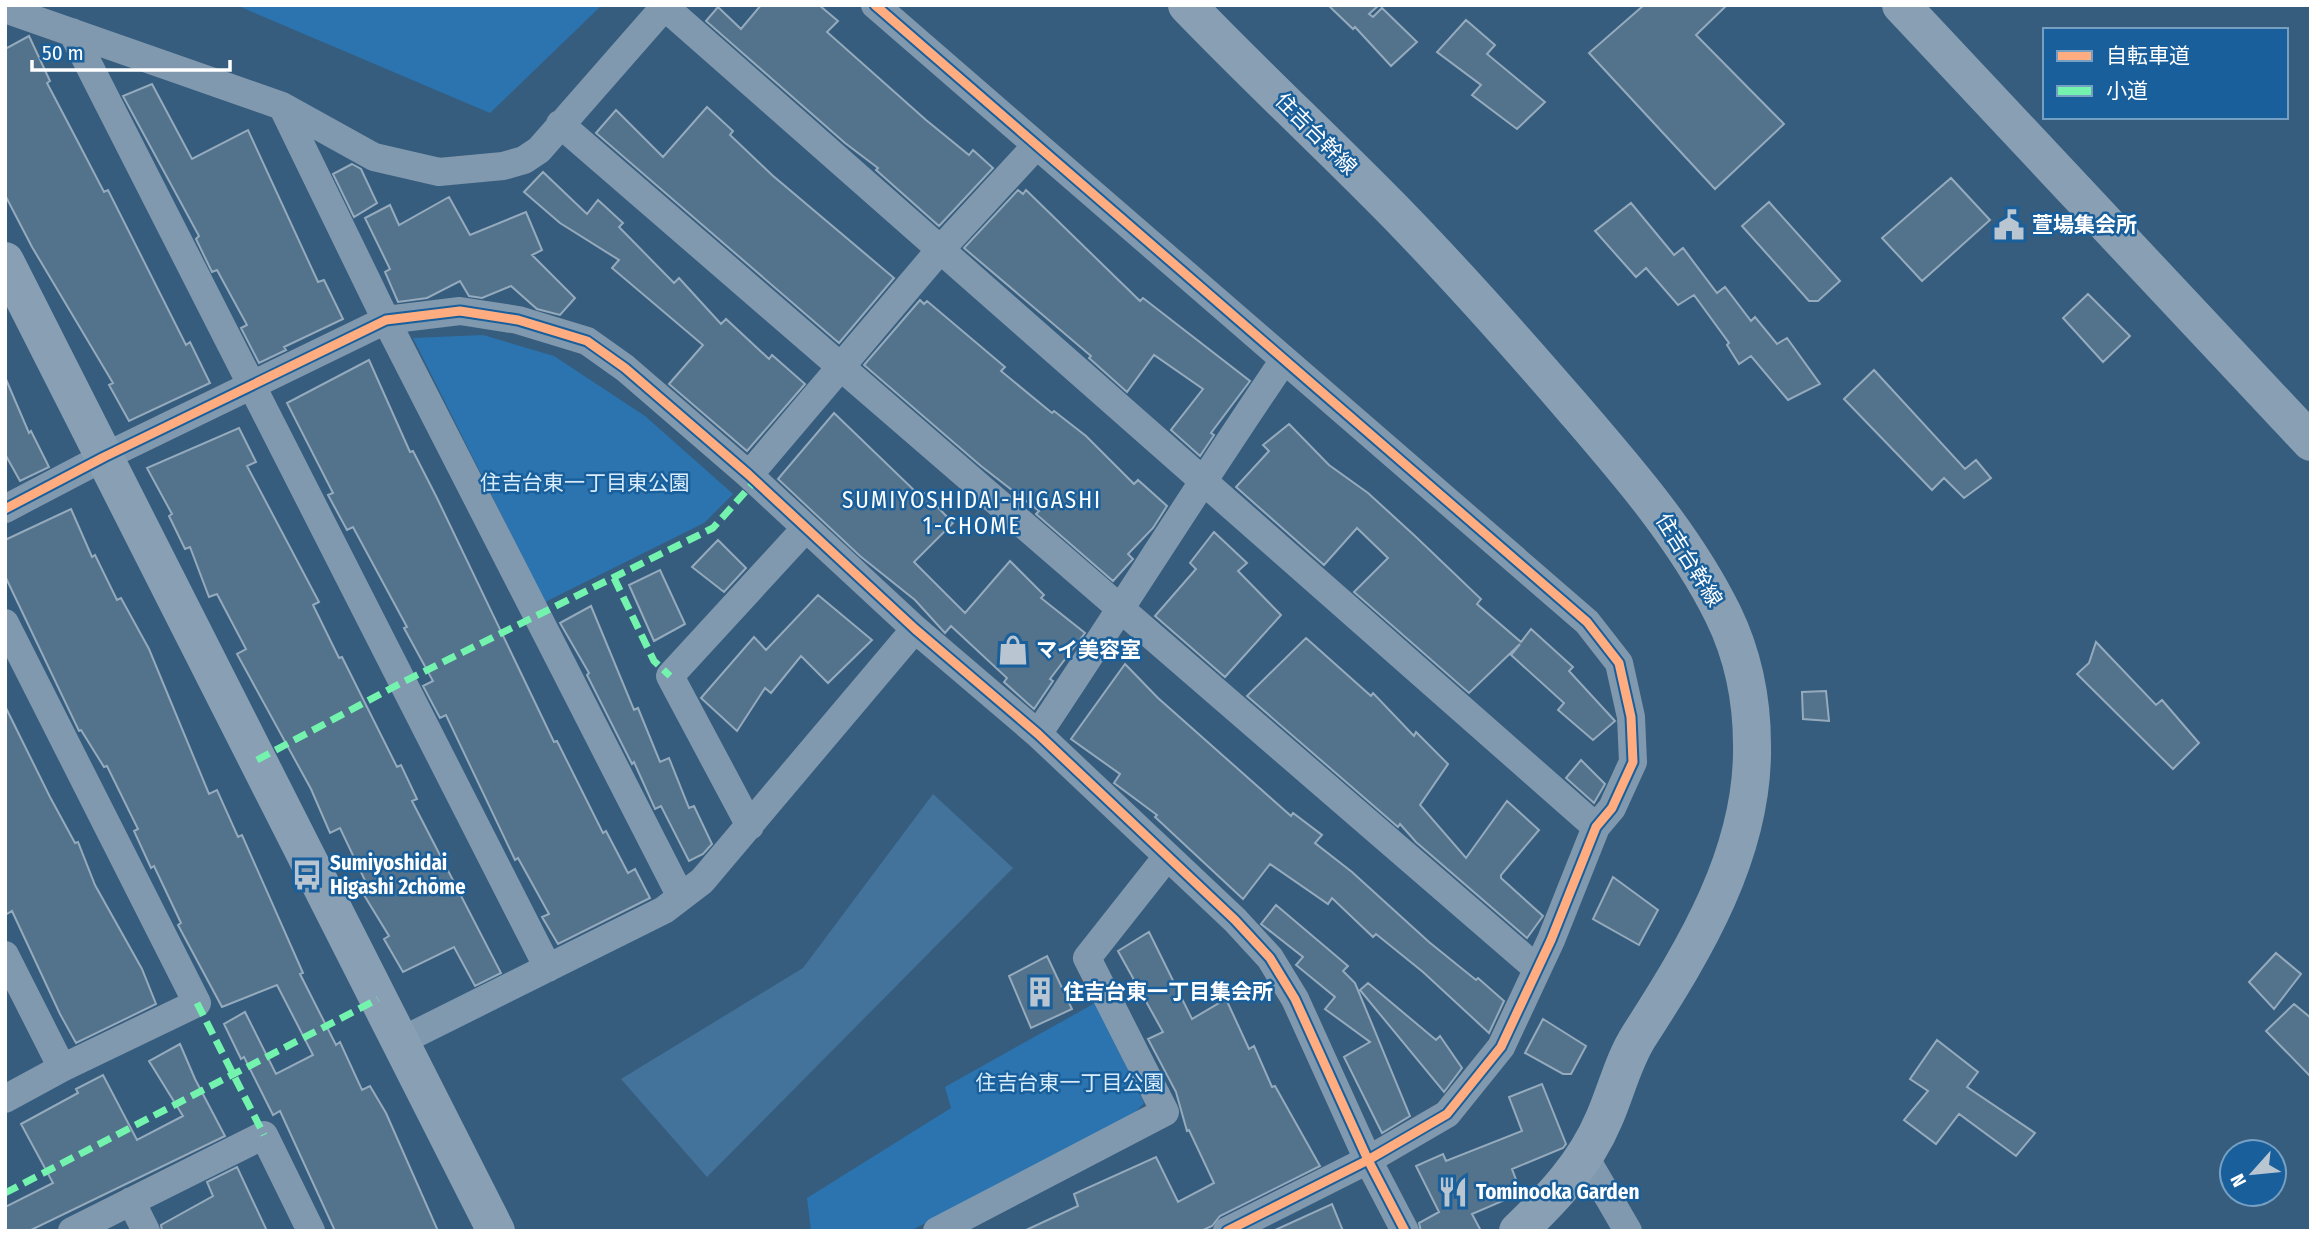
<svg xmlns="http://www.w3.org/2000/svg" width="2316" height="1236" font-family="'Fira Sans Condensed','Noto Sans JP',sans-serif">
	<style>
		.green { fill: #2b74af }
		.water { fill: #43739b }
		.building { fill: #53728c; stroke: #95abbd; stroke-width: 2 }
		.lines { fill: none; stroke-linecap: round; stroke-linejoin: round }
		.street { stroke: #8199af; stroke-width: 28 }
		.secondary { stroke: #889fb4; stroke-width: 38 }
		.quiet { stroke: #73f3ae; stroke-width: 7; stroke-dasharray: 14 7; stroke-linecap: butt }
		.cycleway-casing { stroke: #195f9b; stroke-width: 13 }
		.cycleway { stroke: #ffac80; stroke-width: 9 }
		.labels { text-anchor: middle; dominant-baseline: central; stroke-width: 5; stroke-linejoin: round; paint-order: stroke }
		.street-label { font-size: 21px; fill: #fff; stroke: #195f9b }
		.poi-label { font-size: 21px; font-weight: bold; fill: #fff; stroke: #195f9b; text-anchor: start }
		.park-label { font-size: 21px; fill: #d7ecfc; stroke: #195f9b }
		.neighbourhood-label { font-size: 23px; letter-spacing: 2px; fill: #fff; stroke: #195f9b }
	</style>
	<rect width="100%" height="100%" fill="#365d7e"/>
	<path class="green" d="M236,5H602L490,113Z
		M483,335L554,356L645,416L733,494L704,523L545,602L413,338Z
		M1095,1003L1144,1103L1132,1116L910,1231H811L807,1198L951,1108L945,1087Z"/>
	<path class="water" d="M933,794L1013,868L707,1177L621,1079L803,968Z"/>
	<path class="building" d="M761,5H819L838,21L827,32L926,120L969,155L973,150L993,168L939,226L876,170L878,168L845,143L706,21L718,7L741,29Z
		M1328,5H1379L1369,14L1373,17L1382,8L1417,42L1391,66L1355,27L1353,29Z
		M1644,5H1727L1696,35L1784,124L1715,189L1589,53Z
		M1466,20L1495,45L1487,54L1545,102L1517,129L1472,95L1481,85L1437,52Z
		M29,36L50,81L47,83L78,142L104,192L108,190L186,345L190,342L210,383L129,421L109,385L113,383L32,247L5,195V49Z
		M152,84L192,159L248,130L318,282L324,280L343,319L284,347L286,350L259,363L241,328L247,325L217,270L212,272L196,239L199,236L123,96Z
		M707,107L733,131L730,135L772,175L894,278L839,343L596,133L616,110L663,157Z
		M352,164L361,169L377,203L354,217L333,174Z
		M543,172L587,214L598,200L623,223L619,227L674,283L679,278L721,324L726,319L769,359L772,355L805,384L747,451L669,384L703,345L612,268L619,260L560,223L524,192Z
		M1951,178L1990,220L1922,281L1882,238Z
		M1018,190L1023,194L1026,190L1140,301L1143,298L1250,381L1211,433L1214,435L1200,456L1171,430L1203,389L1154,355L1127,392L1089,358L1091,356L964,248Z
		M449,197L470,235L526,212L542,250L532,255L575,298L560,315L537,309L511,286L482,298L469,296L460,281L427,298L398,302L385,272L390,269L365,218L390,205L399,225Z
		M1769,202L1840,281L1818,301H1809L1742,226Z
		M1631,203L1674,255L1683,248L1717,293L1725,287L1751,321L1755,317L1777,344L1787,338L1820,384L1788,400L1751,356L1739,364L1727,345L1729,343L1694,295L1678,305L1646,268L1636,277L1595,231Z
		M2088,294L2130,336L2103,362L2063,318Z
		M920,300L924,304L927,301L1005,367L1001,371L1052,413L1054,411L1086,436L1134,484L1138,480L1167,506L1153,528L1128,554L1133,559L1113,581L1036,514L1039,511L981,466L864,365Z
		M369,360L410,452L413,451L437,498L554,742L557,741L603,833L606,831L628,873L635,869L650,898L558,944L542,917L549,914L518,858L515,860L446,715L440,718L423,686L433,681L404,628L407,627L353,527L347,530L328,495L333,493L287,403Z
		M1874,370L1965,469L1976,460L1991,478L1964,498L1944,478L1932,490L1844,399Z
		M5,377L29,433L31,431L49,467L20,481L5,454Z
		M834,413L920,496L924,493L953,523L914,562L965,613L1010,561L1044,595L1041,598L1085,633L1050,679L1053,681L1034,709L1004,682L1007,678L951,626L945,633L915,600L860,556L778,479Z
		M1289,424L1329,465L1368,493L1415,536L1481,599L1477,604L1521,642L1531,629L1573,667L1569,671L1615,721L1593,740L1558,710L1564,703L1511,655L1520,644L1469,693L1354,592L1388,558L1357,528L1324,565L1236,487L1269,451L1263,445Z
		M239,428L256,462L247,466L319,602L313,605L339,658L342,657L397,767L401,765L417,799L412,801L501,973L475,986L454,947L403,972L384,939L389,936L364,895L370,891L340,828L330,833L311,789L237,654L246,649L217,594L209,597L190,547L185,549L169,516L172,514L147,468Z
		M71,509L92,557L95,555L117,600L121,598L149,649L209,794L217,790L238,837L242,835L303,973L300,974L336,1045L340,1042L362,1090L370,1086L386,1113L438,1231H335L280,1111L273,1115L244,1057L241,1059L224,1024L245,1012L276,1074L313,1055L277,985L222,1007L178,925L181,923L154,866L151,868L134,831L138,829L107,766L104,767L81,730L79,731L5,576V540Z
		M1214,532L1247,563L1238,571L1281,615L1225,677L1155,616L1196,569L1190,563Z
		M718,540L746,568L724,592L692,567Z
		M660,570L685,624L654,641L629,585Z
		M818,595L872,640L828,683L801,656L771,693L765,688L737,731L701,698L754,637L766,650Z
		M591,606L634,710L638,708L660,762L669,758L689,808L694,806L712,844L703,854L689,861L661,806L655,809L634,762L632,764L587,675L589,673L560,623Z
		M1306,638L1371,696L1373,693L1414,736L1416,732L1448,764L1420,805L1466,858L1507,801L1539,830L1501,875V878L1543,916L1527,938L1416,842L1400,824L1398,827L1247,696Z
		M2096,642L2156,705L2162,700L2199,743L2173,769L2077,674L2089,663Z
		M1125,664L1158,698L1291,816L1293,813L1322,835L1315,843L1352,872L1429,942L1476,980L1478,978L1504,1001L1489,1033L1423,972L1376,934L1373,937L1332,898L1328,904L1270,864L1243,899L1155,817L1157,815L1114,783L1120,774L1071,739Z
		M1826,691L1829,721L1803,719L1802,692Z
		M5,706L50,797L75,843L78,842L95,885L142,969L156,1004L76,1043L60,1014L12,911L5,915Z
		M1581,760L1605,784L1594,803L1566,778Z
		M1613,877L1658,910L1639,945L1593,919Z
		M1276,905L1348,966L1343,971L1355,983L1410,1116L1382,1133L1344,1057L1370,1042L1325,1009L1335,997L1296,965L1303,957L1261,924Z
		M1149,932L1192,1019L1226,999L1249,1049L1254,1046L1272,1087L1275,1086L1320,1166L1220,1216L1212,1226L1201,1231H1024L1078,1206L1074,1194L1156,1157L1178,1202L1214,1183L1189,1130L1187,1131L1176,1092L1148,1039L1163,1032L1118,951Z
		M2276,953L2301,974L2274,1009L2249,982Z
		M1047,956L1072,1009L1031,1028L1009,976Z
		M1368,983L1436,1040L1440,1036L1462,1068L1444,1092L1360,990Z
		M2294,1004L2311,1018V1077L2266,1031Z
		M1543,1019L1586,1046L1571,1074H1563L1525,1053Z
		M1937,1040L1978,1072L1967,1087L2035,1133L2016,1156L1959,1114L1936,1144L1904,1120L1928,1091L1910,1079Z
		M180,1044L195,1079L225,1136L29,1231H5V1207L53,1183L21,1124L78,1093L76,1089L103,1075L137,1140L183,1116L149,1061Z
		M1542,1084L1566,1144L1563,1148L1512,1169L1521,1193L1472,1214L1481,1231H1421L1419,1223L1439,1212L1416,1166L1443,1154L1446,1161L1522,1131L1509,1097Z
		M237,1167L267,1231H162L161,1225L213,1196L207,1182Z
		M1332,1204L1343,1231H1273Z"/>
	<g class="lines">
		<path class="street" d="M875,5L1587,622L1619,663L1631,717L1633,762L1612,808L1596,827L1551,940L1501,1047L1447,1114L1368,1160L1227,1231
			M665,7L1596,827
			M5,9L282,106L374,157L439,172L503,166L524,160L539,150L666,5
			M72,32L548,968
			M282,106L386,320L681,897
			M560,124L1536,968
			M749,475L939,251L1035,147
			M5,509L104,457L386,320L460,311L518,320L587,341L625,368L749,475L915,629L1038,734L1235,920L1270,958L1295,999L1368,1160L1405,1231
			M5,623L197,1003L62,1068L5,1099
			M1038,734C1121,610 1200,483 1284,360
			M750,826L670,676L806,528
			M5,955L62,1068
			M399,1042L664,910L702,881L915,629
			M1585,1157L1628,1231
			M131,1201L146,1231
			M72,1231L264,1135L311,1231
			M937,1231L1165,1112L1087,958L1166,858"/>
		<path class="secondary" d="M1187,5C1257,78 1331,146 1401,218C1460,279 1517,343 1573,408C1628,472 1685,537 1723,614C1743,655 1752,700 1752,745C1754,852 1695,949 1639,1036C1623,1061 1616,1092 1604,1119C1585,1164 1553,1198 1518,1231
			M1901,5L2311,442
			M5,261L496,1231"/>
		<path class="quiet" d="M614,578L654,661L670,676
			M257,760L403,682L713,528L755,481
			M197,1003L264,1135
			M5,1193L378,999"/>
		<g class="cycleway-casing">
			<path id="cycleway" d="M875,5L1587,622L1619,663L1631,717L1633,762L1612,808L1596,827L1551,940L1501,1047L1447,1114L1368,1160L1227,1231
				M5,509L104,457L386,320L460,311L518,320L587,341L625,368L749,475L915,629L1038,734L1235,920L1270,958L1295,999L1368,1160L1405,1231"/>
		</g>
		<use href="#cycleway" class="cycleway"/>
	</g>
	<defs>
		<g id="civic-bare" transform="scale(2.415)"><path d="M-.6-6.5H3V-4.5H.6V-3L4-1V1h2V6H-6V1h2V-1L-.6-3ZM-1.2 2.5V6h2.4V2.5Z" fill="#b9c6d2" stroke="#195f9b" stroke-width="2.5" paint-order="stroke"/></g>
		<g id="shop-bare" transform="scale(2.415)"><path d="M-5-2.5h2.3a2.7 3.5 0 0 1 5.4 0H5L5.5 6h-11ZM-1.5-2.5h3a1.5 2.3 0 0 0-3 0Z" fill="#b9c6d2" stroke="#195f9b" stroke-width="2.5" paint-order="stroke"/></g>
		<g id="bus-bare" transform="scale(2.415)"><path d="M-5-6H5V4H4V6H2V4H-2V6H-4V4H-5ZM-3.5-4V0h7V-4ZM-3.5 1.2v1.5H-2V1.2ZM2 1.2v1.5H3.5V1.2Z" fill="#b9c6d2" stroke="#195f9b" stroke-width="2.5" paint-order="stroke"/></g>
		<g id="building-bare" transform="scale(2.415)"><path d="M-4-6H4V6H1V3H-1V6H-4ZM-2.5-4.3h1.7v1.8h-1.7ZM.8-4.3h1.7v1.8H.8ZM-2.5-1h1.7V.8h-1.7ZM.8-1h1.7V.8H.8Z" fill="#b9c6d2" stroke="#195f9b" stroke-width="2.5" paint-order="stroke"/></g>
		<g id="restaurant-bare" transform="scale(2.415)"><path d="M-5-6h1v4h1v-4h1v4h1v-4h1v5L-1.5 .5V6h-2V.5L-5-1ZM5-6V6H3V1.5H1.5Q1.5-4 5-6Z" fill="#b9c6d2" stroke="#195f9b" stroke-width="2.5" paint-order="stroke"/></g>
	</defs>
	<g fill-rule="evenodd">
		<use href="#civic-bare" x="2009" y="225"/>
		<use href="#shop-bare" x="1013" y="650"/>
		<use href="#bus-bare" x="307" y="875"/>
		<use href="#building-bare" x="1040" y="992"/>
		<use href="#restaurant-bare" x="1453" y="1192"/>
	</g>
	<g class="labels">
		<g class="street-label">
			<text transform="translate(1316 134) rotate(45)">住吉台幹線</text>
			<text transform="translate(1689 560) rotate(58)">住吉台幹線</text>
		</g>
		<g class="poi-label">
			<text x="2032" y="225">萱場集会所</text>
			<text x="1036" y="650">マイ美容室</text>
			<text x="330" y="863">Sumiyoshidai<tspan x="330" dy="24">Higashi 2chōme</tspan></text>
			<text x="1063" y="992">住吉台東一丁目集会所</text>
			<text x="1476" y="1192">Tominooka Garden</text>
		</g>
		<g class="park-label">
			<text x="585" y="483">住吉台東一丁目東公園</text>
			<text x="1070" y="1083">住吉台東一丁目公園</text>
		</g>
		<g class="neighbourhood-label">
			<text x="972" y="500">SUMIYOSHIDAI-HIGASHI<tspan x="972" dy="26">1-CHOME</tspan></text>
		</g>
	</g>
	<rect width="2316" height="1236" fill="none" stroke="#ffffff" stroke-width="14"/>
	<rect x="2043" y="28" width="245" height="91" fill="#195f9b" stroke="#759fc3" stroke-width="2"/>
	<rect x="2057" y="51" width="35" height="10" fill="#ffac80" stroke="#759fc3" stroke-width="2"/>
	<text x="2106" y="63" font-size="21" fill="#ffffff">自転車道</text>
	<rect x="2057" y="86" width="35" height="10" fill="#73f3ae" stroke="#759fc3" stroke-width="2"/>
	<text x="2106" y="98" font-size="21" fill="#ffffff">小道</text>
	<g transform="translate(2253 1173) rotate(243)"><circle r="33" fill="#195f9b" stroke="#759fc3" stroke-width="2"/>
	<path d="M0-5L12 26L0 18L-12 26Z" fill="#b9c6d2"/>
	<text y="-10" font-size="19" font-weight="bold" text-anchor="middle" fill="#ffffff">N</text>
	</g>
	<path d="M32 60v10h198v-10" fill="none" stroke="#ffffff" stroke-width="3.5"/>
	<text x="42" y="60" font-size="21" fill="#ffffff" stroke="#195f9b" stroke-width="5" paint-order="stroke">50 m</text>
</svg>
